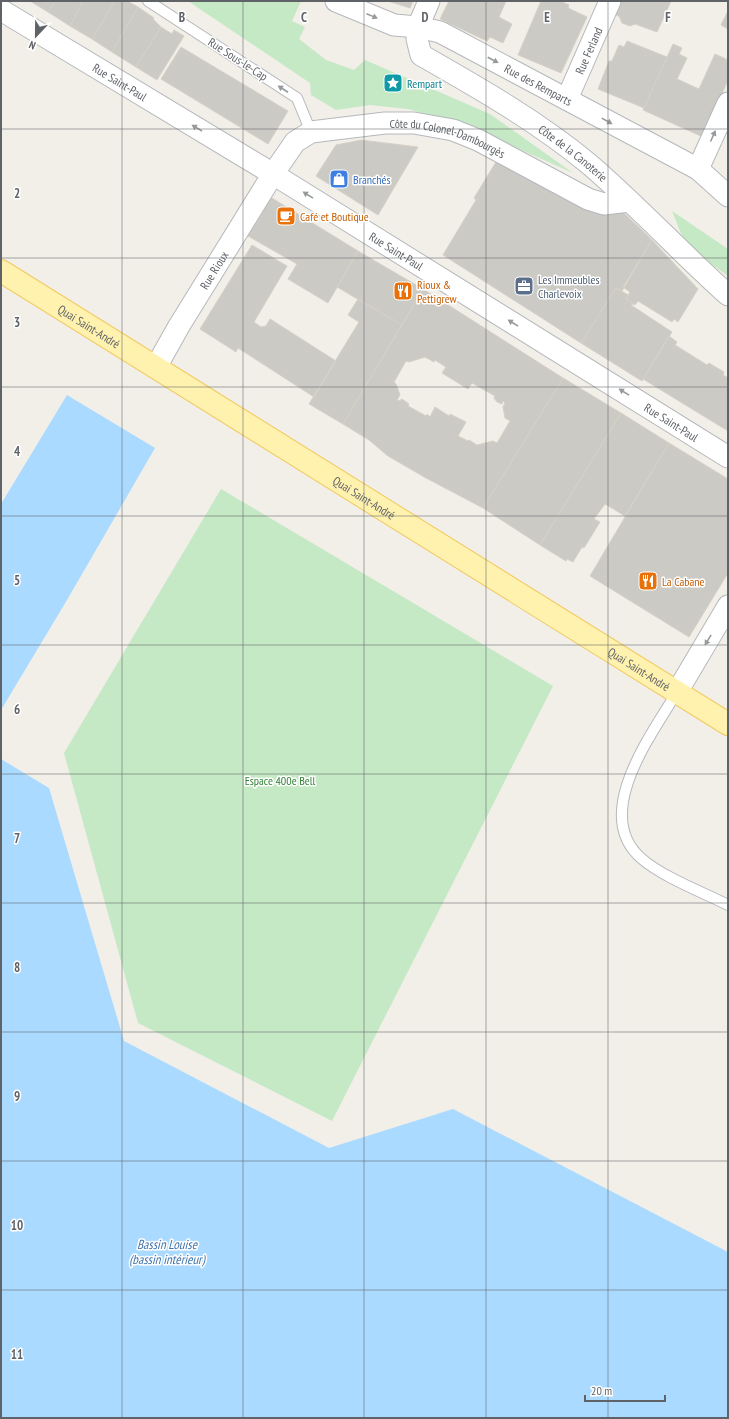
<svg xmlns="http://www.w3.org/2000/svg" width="729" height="1419" font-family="'PT Sans Narrow',sans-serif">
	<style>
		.green { fill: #c5e8c5 }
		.water { fill: #aadaff }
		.building { fill: #cccac5; stroke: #d6d1c6; fill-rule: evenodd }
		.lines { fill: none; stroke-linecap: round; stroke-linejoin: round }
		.lane-casing { stroke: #b5b8bc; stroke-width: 12 }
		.street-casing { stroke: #b5b8bc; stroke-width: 23 }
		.primary-casing { stroke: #f2c960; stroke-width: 24 }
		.lane { stroke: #fff; stroke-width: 10 }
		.street { stroke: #fff; stroke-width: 21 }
		.primary { stroke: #fff2af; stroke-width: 22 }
		.oneway { fill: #979a9d }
		.grid { fill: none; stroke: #5f6368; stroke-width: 1; stroke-opacity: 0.55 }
		.labels { text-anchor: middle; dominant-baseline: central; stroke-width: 3; stroke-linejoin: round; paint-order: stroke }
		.street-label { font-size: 12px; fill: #5f6368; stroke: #fff }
		.culture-label { font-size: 12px; fill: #0d838f; stroke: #fff; text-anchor: start }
		.shop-label { font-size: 12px; fill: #366cbe; stroke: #fff; text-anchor: start }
		.food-label { font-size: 12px; fill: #c56008; stroke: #fff; text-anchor: start }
		.service-label { font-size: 12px; fill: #4e5e75; stroke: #fff; text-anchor: start }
		.park-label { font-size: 12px; fill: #348238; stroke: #fff }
		.water-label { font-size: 13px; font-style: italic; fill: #4174aa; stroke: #fff }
		.grid-label { font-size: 13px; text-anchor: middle; font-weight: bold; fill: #5f6368; stroke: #fff; stroke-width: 3; stroke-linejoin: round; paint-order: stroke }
	</style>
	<rect width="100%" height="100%" fill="#f1efe8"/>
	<path class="green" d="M188,1H301L292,21L305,27L299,39L326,60L354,70L365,60L490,114L573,173L463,124L408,109L370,105L336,110L311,95L310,83Z
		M672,211L728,249V276L686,246Z
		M221,489L553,686L332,1121L138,1023L64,753Z"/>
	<path class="water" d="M67,395L155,448L67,600L1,710V504Z
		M1,759L49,788L124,1041L329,1148L453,1109L728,1252V1418H1Z"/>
	<path class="building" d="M30,1H55L48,12Z
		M55,1H83L70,26L48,12Z
		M83,1H115L92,39L70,26Z
		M115,1H127L138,7L112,52L92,39Z
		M388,1H413L410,8Z
		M449,1H506L499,17L512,24L503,43L490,37L487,41L440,19Z
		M541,1H560L569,5L568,8L587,17L561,73L518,55Z
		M621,1H671L657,32L635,24L630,26L622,23L619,16L615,15Z
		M138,7L154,18L153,19L161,27L136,67L112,52Z
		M728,11V29L721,25Z
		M161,27L172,34L174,30L184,36L157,80L136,67Z
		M627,41L667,57L644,108L598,89L609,61H612L619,45L624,47Z
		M673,44L682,48L679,54L687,58L677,79L699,89L715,54L728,60V80L703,137L643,110Z
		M181,47L288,111L268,144L161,79Z
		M361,140L418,147L378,215L316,176L336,145Z
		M499,157L620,209L652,240L622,291L616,288L581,343L443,255L476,200L474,198Z
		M267,195L358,251L328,303L288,279L297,264L248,236L266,207L261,204Z
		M652,240L698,289L678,322L674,319L672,322L638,301L635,305L626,299L630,292L623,287Z
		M252,245L287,266L254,322L261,327L266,326L270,319L336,361L314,397L238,348L236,352L200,329Z
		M358,251L423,289L402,325L337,287Z
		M616,288L628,295L626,299L633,304L631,305L672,332L642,381L581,343Z
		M423,289L563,378L483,508L426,478L388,456L369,440L343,424ZM425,357L434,362L435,360L446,367L442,373L468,389L472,383L495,396L494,398L497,402L502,404L503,401L505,403L503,407L505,418L510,421L497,443L493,441L477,445L469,440L468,441L458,436L466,422L450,414L449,416L435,407L430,417L427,414L426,416L408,406L409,404L402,399L399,401L397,400L400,395L396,384L394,382L406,361L409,362Z
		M358,299L402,325L343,424L309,404L359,322L348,315Z
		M669,336L677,342L675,345L707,365L709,363L724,372L723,375L728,378V431L643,379Z
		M563,378L621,413L540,545L483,508Z
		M621,413L669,443L625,516L605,504L594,519L600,522L584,548L582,547L573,562L567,559L566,561L540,545Z
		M669,443L728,479V573L689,637L590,576Z"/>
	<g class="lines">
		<g class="lane-casing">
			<path id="lane" d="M148,1L297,98L311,132
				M677,692C652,734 590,815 642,859C663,877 702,892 728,905"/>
		</g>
		<g class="street-casing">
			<g id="street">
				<path id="s1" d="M336,1L394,25L418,27L440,32L698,169L728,196"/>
				<path id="s2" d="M429,1L418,27L417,39L421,55C479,88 537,121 589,164C637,205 681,253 728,295"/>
				<path id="s3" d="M1,10L273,174L728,457"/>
				<path id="s4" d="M567,99L610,1"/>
				<path d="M698,169L728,103"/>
				<path id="s5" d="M156,367L179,326L273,174L295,142L311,132L385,123H414L453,130L478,140L588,199L604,204L629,201"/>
				<path d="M677,692L728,606"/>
			</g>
		</g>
		<g class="primary-casing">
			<g id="primary">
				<path id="s6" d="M1,271L728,724"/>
			</g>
		</g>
		<use href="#lane" class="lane"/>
		<use href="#street" class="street"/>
		<use href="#primary" class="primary"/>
	</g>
	<defs><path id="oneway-solid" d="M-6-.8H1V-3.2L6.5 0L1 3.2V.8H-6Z"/></defs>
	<g class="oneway">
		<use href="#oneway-solid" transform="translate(372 16) rotate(22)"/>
		<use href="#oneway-solid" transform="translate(493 60) rotate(28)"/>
		<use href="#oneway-solid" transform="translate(283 89) rotate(-147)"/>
		<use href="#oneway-solid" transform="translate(607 121) rotate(29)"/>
		<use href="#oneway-solid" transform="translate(197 128) rotate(-149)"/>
		<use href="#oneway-solid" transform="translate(713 136) rotate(-66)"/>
		<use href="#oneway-solid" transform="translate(308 195) rotate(-148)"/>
		<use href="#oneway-solid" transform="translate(513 323) rotate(-148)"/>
		<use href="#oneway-solid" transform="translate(624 392) rotate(-148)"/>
		<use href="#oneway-solid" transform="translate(708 640) rotate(121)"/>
	</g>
	<path class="grid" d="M122,1V1418M243,1V1418M364,1V1418M486,1V1418M608,1V1418M1,129H728M1,258H728M1,387H728M1,516H728M1,645H728M1,774H728M1,903H728M1,1032H728M1,1161H728M1,1290H728"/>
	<defs>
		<g id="sight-square" transform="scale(1)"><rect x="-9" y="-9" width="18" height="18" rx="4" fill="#0f9aa8" stroke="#fff"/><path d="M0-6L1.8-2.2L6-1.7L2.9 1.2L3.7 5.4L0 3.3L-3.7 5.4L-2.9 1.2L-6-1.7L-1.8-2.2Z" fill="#fff"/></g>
		<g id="shop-square" transform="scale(1)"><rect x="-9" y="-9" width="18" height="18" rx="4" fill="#3f7fe0" stroke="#fff"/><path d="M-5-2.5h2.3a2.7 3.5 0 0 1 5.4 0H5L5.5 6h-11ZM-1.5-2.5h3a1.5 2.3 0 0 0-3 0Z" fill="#fff"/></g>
		<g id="cafe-square" transform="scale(1)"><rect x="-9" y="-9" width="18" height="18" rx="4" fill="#e8710a" stroke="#fff"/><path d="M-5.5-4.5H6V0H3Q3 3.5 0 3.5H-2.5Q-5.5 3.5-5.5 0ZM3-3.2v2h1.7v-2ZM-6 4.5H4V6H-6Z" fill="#fff"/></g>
		<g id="office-square" transform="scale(1)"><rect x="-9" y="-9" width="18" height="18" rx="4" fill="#5c6f8a" stroke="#fff"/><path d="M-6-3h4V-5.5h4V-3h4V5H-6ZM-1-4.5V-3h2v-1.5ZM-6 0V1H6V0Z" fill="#fff"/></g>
		<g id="restaurant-square" transform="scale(1)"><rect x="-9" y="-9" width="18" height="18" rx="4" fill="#e8710a" stroke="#fff"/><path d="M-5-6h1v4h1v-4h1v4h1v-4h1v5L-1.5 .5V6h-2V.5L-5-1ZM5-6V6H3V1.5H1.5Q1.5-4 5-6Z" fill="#fff"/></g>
	</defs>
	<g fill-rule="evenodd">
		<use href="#sight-square" x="393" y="83"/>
		<use href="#shop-square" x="339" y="179"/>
		<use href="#cafe-square" x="286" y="216"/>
		<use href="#office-square" x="524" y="286"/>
		<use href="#restaurant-square" x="403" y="291"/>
		<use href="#restaurant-square" x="648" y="581"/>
	</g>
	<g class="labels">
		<g class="street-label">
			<text stroke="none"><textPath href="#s4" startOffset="53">Rue Ferland</textPath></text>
			<text transform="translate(238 59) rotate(33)">Rue Sous-le-Cap</text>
			<text stroke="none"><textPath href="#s3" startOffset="139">Rue Saint-Paul</textPath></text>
			<text stroke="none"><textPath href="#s1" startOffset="221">Rue des Remparts</textPath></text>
			<text stroke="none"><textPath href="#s5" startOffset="423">Côte du Colonel-Dambourgès</textPath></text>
			<text stroke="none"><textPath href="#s2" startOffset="238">Côte de la Canoterie</textPath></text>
			<text stroke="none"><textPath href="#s3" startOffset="463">Rue Saint-Paul</textPath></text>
			<text stroke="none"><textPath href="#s5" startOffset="113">Rue Rioux</textPath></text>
			<text stroke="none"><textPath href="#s6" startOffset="104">Quai Saint-André</textPath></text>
			<text stroke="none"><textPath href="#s3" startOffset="787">Rue Saint-Paul</textPath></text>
			<text stroke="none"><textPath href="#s6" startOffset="428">Quai Saint-André</textPath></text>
			<text stroke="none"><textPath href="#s6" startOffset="752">Quai Saint-André</textPath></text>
		</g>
		<g class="culture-label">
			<text x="407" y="83">Rempart</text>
		</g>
		<g class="shop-label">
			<text x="353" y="179">Branchés</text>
		</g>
		<g class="food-label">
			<text x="300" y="216">Café et Boutique</text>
			<text x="417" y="284">Rioux &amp;<tspan x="417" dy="14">Pettigrew</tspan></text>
			<text x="662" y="581">La Cabane</text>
		</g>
		<g class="service-label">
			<text x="538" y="279">Les Immeubles<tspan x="538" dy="14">Charlevoix</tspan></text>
		</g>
		<g class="park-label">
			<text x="280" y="780">Espace 400e Bell</text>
		</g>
		<g class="water-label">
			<text x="167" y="1244">Bassin Louise<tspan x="167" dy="15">(bassin intérieur)</tspan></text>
		</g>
	</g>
	<g class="grid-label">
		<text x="182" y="22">B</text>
		<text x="304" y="22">C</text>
		<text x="425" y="22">D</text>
		<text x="547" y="22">E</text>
		<text x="668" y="22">F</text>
		<text x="17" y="198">2</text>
		<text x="17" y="327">3</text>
		<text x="17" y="456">4</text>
		<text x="17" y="585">5</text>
		<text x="17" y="714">6</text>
		<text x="17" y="843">7</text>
		<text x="17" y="972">8</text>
		<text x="17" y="1101">9</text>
		<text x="17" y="1230">10</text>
		<text x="17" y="1359">11</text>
	</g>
	<rect width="729" height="1419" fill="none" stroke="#5f6368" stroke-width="4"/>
	<g transform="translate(36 36) rotate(202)" stroke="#ffffff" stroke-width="3" paint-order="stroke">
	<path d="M0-3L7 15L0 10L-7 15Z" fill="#5f6368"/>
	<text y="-6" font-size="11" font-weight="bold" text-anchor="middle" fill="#5f6368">N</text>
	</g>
	<path d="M585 1395v6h80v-6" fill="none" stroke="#5f6368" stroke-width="2"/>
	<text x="591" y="1395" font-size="12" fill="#5f6368" stroke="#ffffff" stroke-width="3" paint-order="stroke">20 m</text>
</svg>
